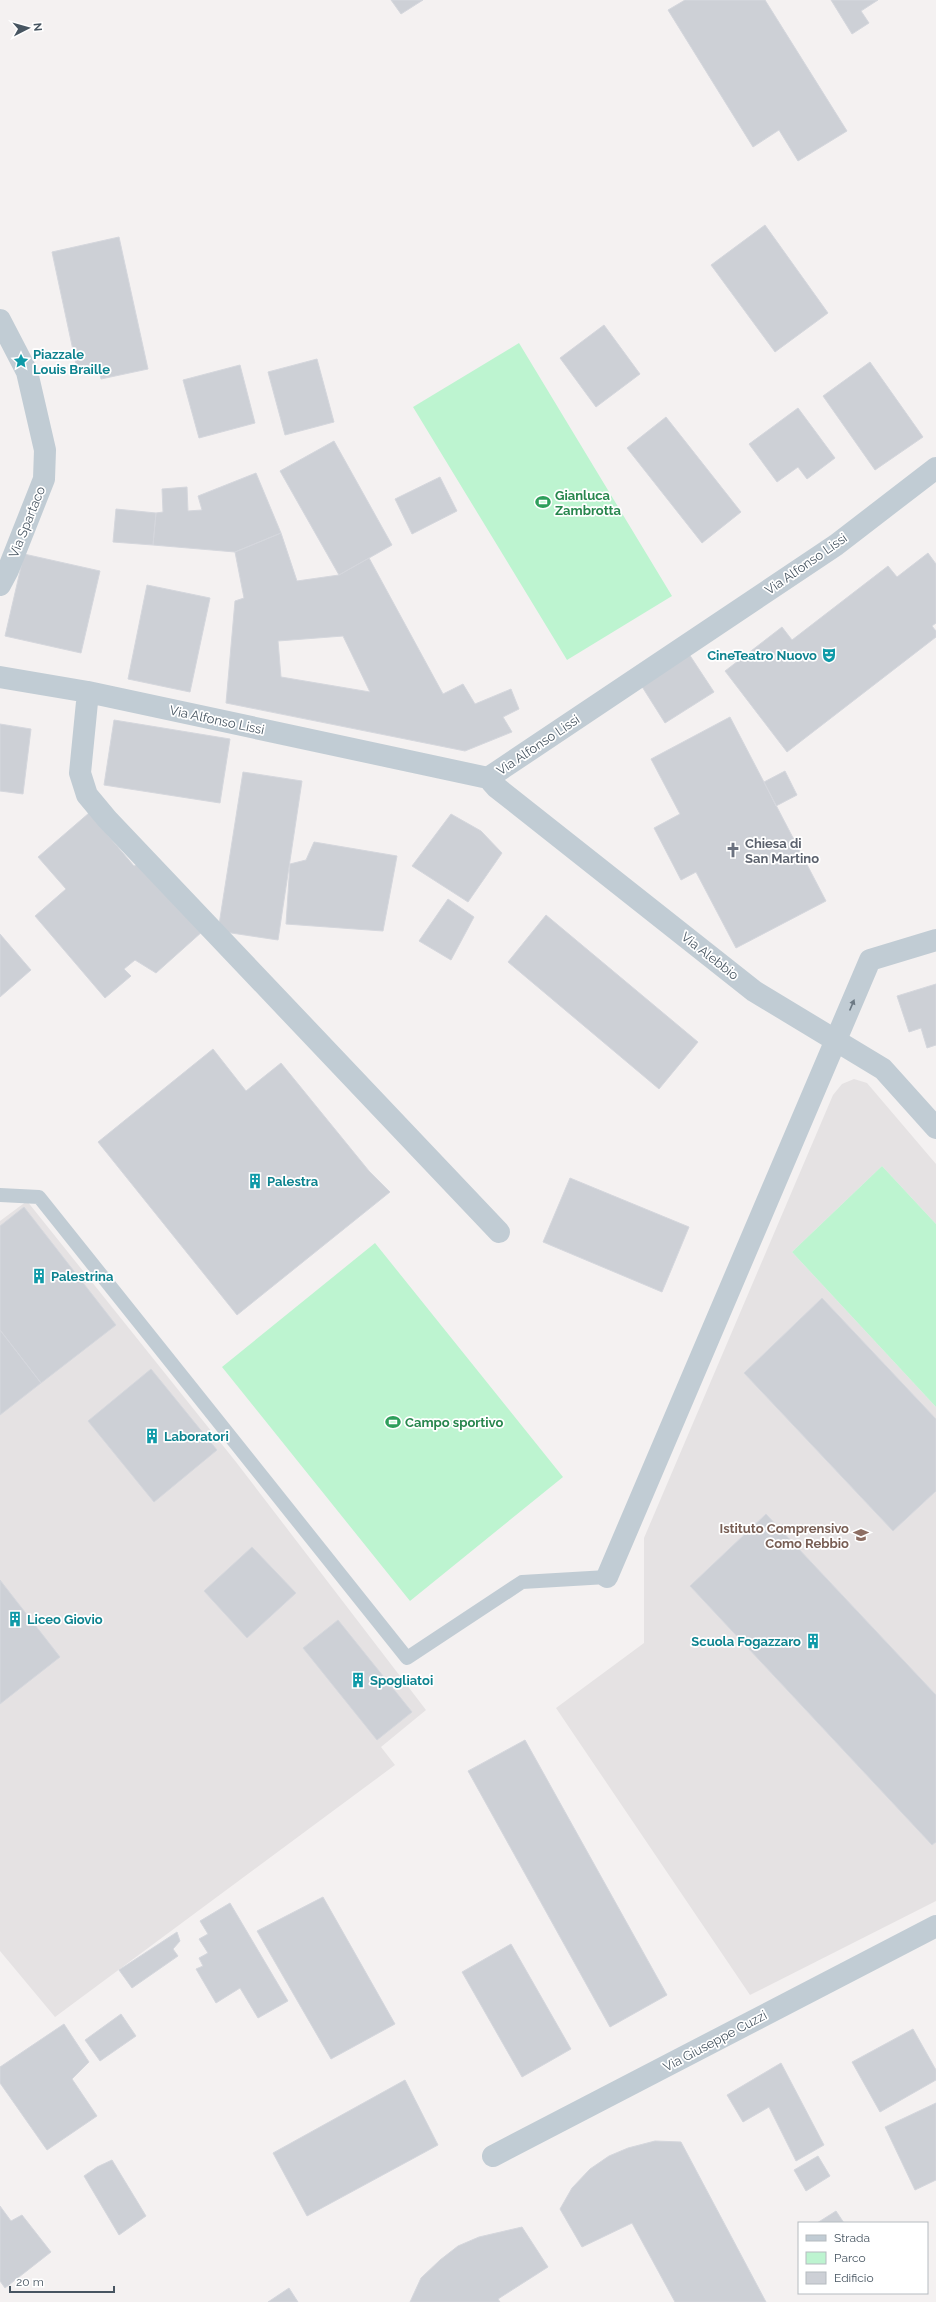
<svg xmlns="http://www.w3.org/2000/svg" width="936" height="2302" font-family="Raleway,sans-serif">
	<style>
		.education { fill: #e5e2e3 }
		.green { fill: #bdf4d0 }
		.building { fill: #cdd0d6; stroke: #d5d7dd; fill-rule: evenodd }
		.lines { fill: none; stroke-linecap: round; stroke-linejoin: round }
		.lane { stroke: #c1ccd4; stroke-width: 14 }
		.street { stroke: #c1ccd4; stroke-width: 22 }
		.oneway { fill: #6c7984 }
		.labels { text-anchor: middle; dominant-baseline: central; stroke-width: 3.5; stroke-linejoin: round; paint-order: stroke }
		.culture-label { font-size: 13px; font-weight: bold; fill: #0d838f; stroke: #fff; text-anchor: start }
		.leisure-label { font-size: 13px; font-weight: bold; fill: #27864d; stroke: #fff; text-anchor: start }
		.street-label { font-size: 13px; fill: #475561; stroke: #fff }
		.worship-label { font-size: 13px; font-weight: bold; fill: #5b616d; stroke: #fff; text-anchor: start }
		.education-label { font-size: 13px; font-weight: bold; fill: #785e54; stroke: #fff; text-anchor: end }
	</style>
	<rect width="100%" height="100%" fill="#f4f1f1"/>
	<path class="education" d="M854,1079L867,1083L936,1164V1224L882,1166L792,1252L936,1407V1419L822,1298L744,1373L893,1531L936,1491V1695L766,1514L690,1586L932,1845L936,1842V1901L750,1995L556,1708L644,1643V1538L833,1095L842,1084Z
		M27,1201L236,1462L426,1710L381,1747L395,1765L55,2017L0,1951V1221Z"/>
	<path class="green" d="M519,343L672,596L567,660L413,407Z
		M882,1166L936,1224V1407L792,1252Z
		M375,1243L563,1477L410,1601L222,1367Z"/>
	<path class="building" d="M391,0H423L401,14Z
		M685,0H765L847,131L798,161L779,130L753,147L668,10Z
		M831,0H878L861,11L869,23L852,34Z
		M765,225L828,313L775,352L711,265Z
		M119,237L148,369L101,379L98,364L77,369L52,252Z
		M604,325L640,374L596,407L560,358Z
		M317,359L334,422L285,435L268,372Z
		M870,362L923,437L875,470L823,396Z
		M240,365L255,423L199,438L183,380Z
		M798,408L835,458L807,479L798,467L777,482L749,444Z
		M666,417L741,512L702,543L627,448Z
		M334,441L392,545L339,575L280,471Z
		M256,473L281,533L235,552L153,545L156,513L163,512L162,489L187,487L188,511L202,510L198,496Z
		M440,477L457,511L412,534L395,499Z
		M116,509L156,513L153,545L113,542Z
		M281,533L297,581L339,575L369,558L443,694L463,684L475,704L511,689L519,709L503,717L512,732L465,751L226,703L235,601L244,598L235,552ZM343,636L370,692L281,677L278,641Z
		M928,553L936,564V623L932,626L936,631V637L787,752L725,671L782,627L792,640L888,566L897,577Z
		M24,554L100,571L81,653L5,636Z
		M147,585L210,598L190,692L128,679Z
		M689,654L714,692L665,723L641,685Z
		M730,717L826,901L736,948L696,872L681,880L654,828L680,814L651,759Z
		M114,720L230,739L220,803L104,785Z
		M0,724L31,729L23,794L0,791Z
		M785,771L797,795L776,806L764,782Z
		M243,772L302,781L278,940L218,931Z
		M89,813L134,866L142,863L203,931L156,973L135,960L124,969L131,976L105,998L35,916L66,889L38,857Z
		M451,814L481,831L502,853L468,902L412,866Z
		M314,842L397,856L383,931L286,924L290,864L306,860Z
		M448,899L474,917L451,960L419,941Z
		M546,915L698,1042L659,1089L508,962Z
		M0,934L31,970L0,997Z
		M936,984V1045L927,1048L921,1028L909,1032L897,996Z
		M213,1049L246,1091L281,1063L369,1171L390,1192L237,1315L98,1142Z
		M570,1178L689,1227L662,1292L543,1242Z
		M24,1207L116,1325L41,1383L0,1330V1226Z
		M822,1298L936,1419V1491L893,1531L744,1373Z
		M0,1330L41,1383L0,1415Z
		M151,1369L217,1450L154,1502L88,1421Z
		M766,1514L936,1695V1842L932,1845L690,1586Z
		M252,1547L296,1593L247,1638L204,1591Z
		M0,1580L60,1657L0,1704Z
		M338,1620L412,1712L377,1740L303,1648Z
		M525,1740L667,1995L610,2027L468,1771Z
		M323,1897L395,2024L331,2059L257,1931Z
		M230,1903L288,2001L258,2018L240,1988L216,2003L196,1969L203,1966L199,1958L208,1953L199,1939L208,1934L200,1921Z
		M177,1932L180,1941L173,1949L178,1956L132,1988L119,1970Z
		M511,1944L571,2049L522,2077L462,1972Z
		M121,2014L136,2036L100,2061L85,2040Z
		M64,2024L89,2062L72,2079L97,2116L47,2150L0,2083V2067Z
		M913,2029L936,2070V2080L880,2112L852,2062Z
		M781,2063L824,2145L796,2161L769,2107L743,2122L727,2095Z
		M405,2080L438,2145L307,2216L273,2153Z
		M936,2103V2180L915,2190L885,2127Z
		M655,2141L681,2142L766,2302H675L632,2223L582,2247L560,2209L572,2188L590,2169L609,2156L628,2148Z
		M818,2156L830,2176L806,2191L794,2170Z
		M112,2160L146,2216L119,2235L84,2176L97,2167Z
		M0,2206L11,2221L22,2215L51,2252L5,2288L0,2281Z
		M836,2211L844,2223H817Z
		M522,2227L548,2267L498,2299L500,2302H410L421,2278L440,2260L458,2246L479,2237Z
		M289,2288L298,2302H268Z"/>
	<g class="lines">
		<path class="lane" d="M0,1195L39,1197L407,1658L522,1582L607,1577"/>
		<path class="street" d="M0,320L27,372L45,450L44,479L8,570L0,585
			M0,677L88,692L488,778L836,545L936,468
			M88,692L80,773L87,795L107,819L499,1232
			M488,778L496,787L754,991L883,1069L936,1128
			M607,1577L870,960L936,940
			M493,2156L936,1926"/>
	</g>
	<defs><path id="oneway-solid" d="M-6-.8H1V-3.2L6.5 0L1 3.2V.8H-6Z"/></defs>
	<use class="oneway" href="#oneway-solid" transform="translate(852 1005) rotate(-67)"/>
	<defs>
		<g id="sight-bare" transform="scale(1.2)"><path d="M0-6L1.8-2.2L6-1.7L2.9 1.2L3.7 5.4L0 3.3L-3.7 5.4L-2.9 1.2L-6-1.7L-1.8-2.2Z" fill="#0f9aa8" stroke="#fff" stroke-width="2.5" paint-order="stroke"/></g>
		<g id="stadium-bare" transform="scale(1.2)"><path d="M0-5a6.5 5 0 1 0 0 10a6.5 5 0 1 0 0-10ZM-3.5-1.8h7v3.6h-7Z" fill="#2e9e5b" stroke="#fff" stroke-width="2.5" paint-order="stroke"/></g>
		<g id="theatre-bare" transform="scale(1.2)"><path d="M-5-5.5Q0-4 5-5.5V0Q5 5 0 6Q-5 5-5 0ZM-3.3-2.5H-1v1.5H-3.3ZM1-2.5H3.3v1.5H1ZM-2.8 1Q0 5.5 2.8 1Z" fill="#0f9aa8" stroke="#fff" stroke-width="2.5" paint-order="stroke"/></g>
		<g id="church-bare" transform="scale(1.2)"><path d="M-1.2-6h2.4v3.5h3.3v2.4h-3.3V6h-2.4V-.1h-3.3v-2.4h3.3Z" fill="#6b7280" stroke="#fff" stroke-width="2.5" paint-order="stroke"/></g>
		<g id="building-bare" transform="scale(1.2)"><path d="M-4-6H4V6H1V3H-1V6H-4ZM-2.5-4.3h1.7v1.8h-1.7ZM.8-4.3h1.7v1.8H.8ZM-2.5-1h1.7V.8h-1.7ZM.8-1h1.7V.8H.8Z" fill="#0f9aa8" stroke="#fff" stroke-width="2.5" paint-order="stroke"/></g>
		<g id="school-bare" transform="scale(1.2)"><path d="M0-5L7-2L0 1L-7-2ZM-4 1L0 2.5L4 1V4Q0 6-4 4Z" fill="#8d6e63" stroke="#fff" stroke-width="2.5" paint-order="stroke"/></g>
	</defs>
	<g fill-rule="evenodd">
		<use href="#sight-bare" x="21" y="361"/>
		<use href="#stadium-bare" x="543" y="502"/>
		<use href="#theatre-bare" x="829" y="655"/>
		<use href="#church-bare" x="733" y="850"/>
		<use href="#building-bare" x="255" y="1181"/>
		<use href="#building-bare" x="39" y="1276"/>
		<use href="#stadium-bare" x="393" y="1422"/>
		<use href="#building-bare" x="152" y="1436"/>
		<use href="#school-bare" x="861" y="1535"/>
		<use href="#building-bare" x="15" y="1619"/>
		<use href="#building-bare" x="813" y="1641"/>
		<use href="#building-bare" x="358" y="1680"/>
	</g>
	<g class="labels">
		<g class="culture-label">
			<text x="33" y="354">Piazzale<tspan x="33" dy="15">Louis Braille</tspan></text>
			<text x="817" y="655" text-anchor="end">CineTeatro Nuovo</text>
			<text x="267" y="1181">Palestra</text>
			<text x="51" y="1276">Palestrina</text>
			<text x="164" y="1436">Laboratori</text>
			<text x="27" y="1619">Liceo Giovio</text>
			<text x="801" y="1641" text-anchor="end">Scuola Fogazzaro</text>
			<text x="370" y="1680">Spogliatoi</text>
		</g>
		<g class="leisure-label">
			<text x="555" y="495">Gianluca<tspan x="555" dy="15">Zambrotta</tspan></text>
			<text x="405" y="1422">Campo sportivo</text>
		</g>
		<g class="street-label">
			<text transform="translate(27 522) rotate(-68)">Via Spartaco</text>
			<text transform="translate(806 564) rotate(-35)">Via Alfonso Lissi</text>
			<text transform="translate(217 720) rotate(12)">Via Alfonso Lissi</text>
			<text transform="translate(538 745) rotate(-34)">Via Alfonso Lissi</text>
			<text transform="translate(710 956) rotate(38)">Via Alebbio</text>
			<text transform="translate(715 2041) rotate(-28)">Via Giuseppe Cuzzi</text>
		</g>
		<g class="worship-label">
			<text x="745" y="843">Chiesa di<tspan x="745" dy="15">San Martino</tspan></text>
		</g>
		<g class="education-label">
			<text x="849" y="1528">Istituto Comprensivo<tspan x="849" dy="15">Como Rebbio</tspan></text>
		</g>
	</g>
	<rect x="798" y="2222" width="130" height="72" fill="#ffffff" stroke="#b5bbc0"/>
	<rect x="806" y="2235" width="20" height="6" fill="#c1ccd4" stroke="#b5bbc0"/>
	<text x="834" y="2242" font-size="12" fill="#475561">Strada</text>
	<rect x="806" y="2252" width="20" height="12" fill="#bdf4d0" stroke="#b5bbc0"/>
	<text x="834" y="2262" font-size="12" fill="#475561">Parco</text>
	<rect x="806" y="2272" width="20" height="12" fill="#cdd0d6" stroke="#b5bbc0"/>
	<text x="834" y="2282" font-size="12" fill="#475561">Edificio</text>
	<g transform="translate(28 28) rotate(84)" stroke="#ffffff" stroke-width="3" paint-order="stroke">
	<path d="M0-3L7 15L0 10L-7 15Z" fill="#475561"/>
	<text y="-6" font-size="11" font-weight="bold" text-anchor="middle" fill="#475561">N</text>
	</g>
	<path d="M10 2286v6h104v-6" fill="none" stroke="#475561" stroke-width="2"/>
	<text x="16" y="2286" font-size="12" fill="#475561" stroke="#ffffff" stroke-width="3" paint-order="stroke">20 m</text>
</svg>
